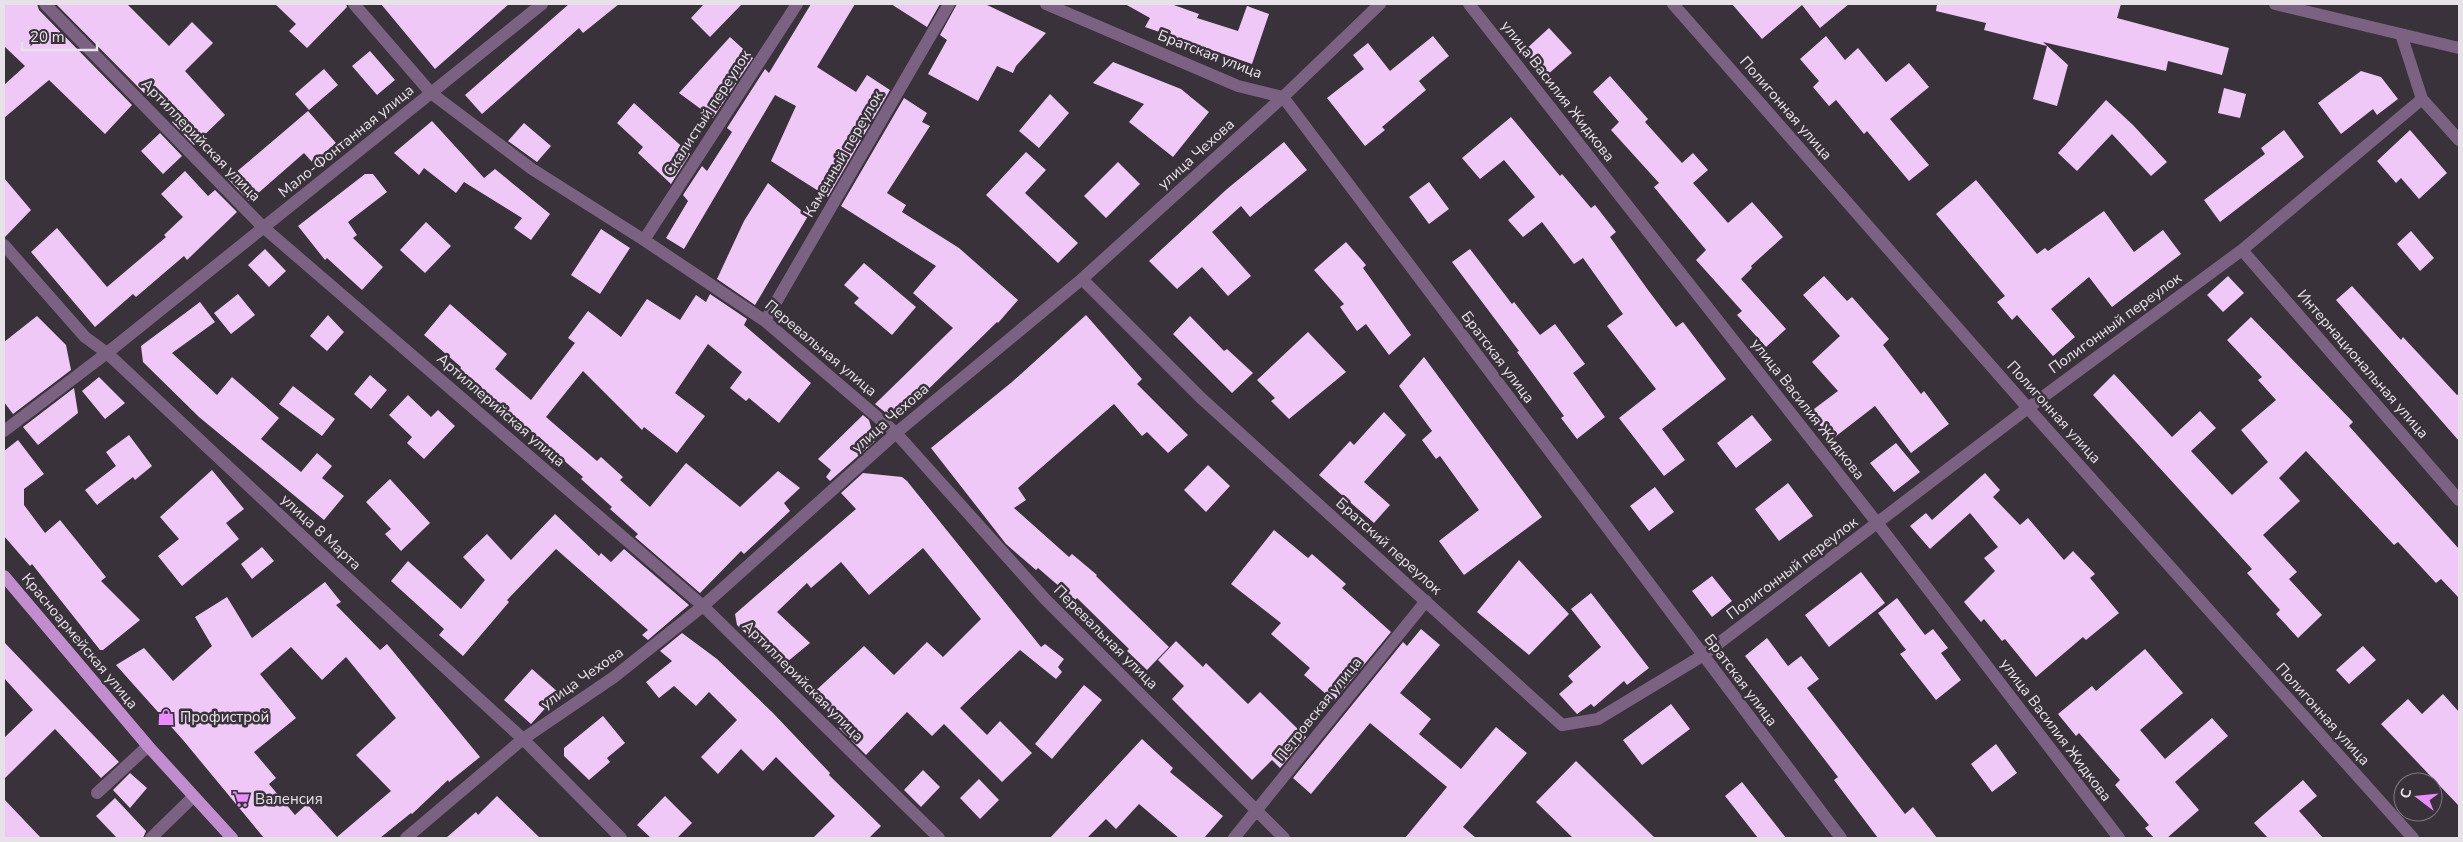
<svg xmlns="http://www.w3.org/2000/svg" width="2463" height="842" font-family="'Nunito Sans',sans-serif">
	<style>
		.building { fill: #efc8f8; fill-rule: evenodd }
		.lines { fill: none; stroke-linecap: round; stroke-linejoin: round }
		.minor { stroke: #7c6282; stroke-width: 12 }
		.major { stroke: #c28dce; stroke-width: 12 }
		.labels { text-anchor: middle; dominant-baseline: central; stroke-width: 5; stroke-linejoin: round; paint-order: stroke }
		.street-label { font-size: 15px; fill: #e7e2e8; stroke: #39323a }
		.poi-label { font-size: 15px; fill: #e7e2e8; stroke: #39323a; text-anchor: start }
	</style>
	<rect width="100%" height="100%" fill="#39323a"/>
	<path class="building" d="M4,4H37L39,10L132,105L105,134L49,80L4,118V85L25,66L4,46Z
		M56,4H127L169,46L192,22L213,43L185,71L225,115L194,145L172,122L180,115L151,86L144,93Z
		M275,4H346L347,7L307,48L289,31L296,24Z
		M381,4H509L435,69Z
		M569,4H619L583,33L579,28L482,114L465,95Z
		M704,4H742L710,37L691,18Z
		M811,4H855L817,67L856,92L867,75L890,90L828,197L771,161L796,106L775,95L684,249L666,238L688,201L683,195L702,166L707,171L732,132L727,128L765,69L769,73Z
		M891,4H940L927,27Z
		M957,4H985L1046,33L1016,66L1013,73L997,66L978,101L928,74L947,40L940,35Z
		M1125,4H1171L1199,14L1197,18L1238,31L1247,6L1269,14L1252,64L1145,27L1150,18Z
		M1732,4H1849L1820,28L1802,5L1762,39Z
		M1937,4H2121L2117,18L2229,48L2222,75L2168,61L2166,71L2043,42L2068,65L2057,106L2033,99L2047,46L1984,30L1986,23L1936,11Z
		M1549,28L1572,53L1546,76L1524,51Z
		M1433,36L1449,56L1419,81L1426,90L1382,127L1385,130L1365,146L1327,98L1364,69L1353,55L1368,43L1390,71Z
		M1826,36L1845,60L1858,48L1886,82L1909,63L1929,87L1890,119L1929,165L1909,181L1867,131L1864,134L1836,100L1829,106L1813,87L1819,81L1800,59Z
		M730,37L753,58L713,118L679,93Z
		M370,51L395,80L377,95L352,66Z
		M1113,62L1181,89L1209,112L1173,157L1129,122L1144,104L1093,83Z
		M324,69L338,85L309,110L295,94Z
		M2361,71L2381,77L2398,99L2377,115L2373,109L2341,134L2318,103Z
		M1610,76L1648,119L1645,122L1682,163L1693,153L1708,170L1693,183L1728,223L1752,202L1783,237L1751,266L1752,268L1741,279L1786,329L1766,347L1737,315L1742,311L1696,260L1706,250L1654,187L1659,183L1611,130L1619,122L1593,92Z
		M2224,88L2246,94L2240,118L2218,113Z
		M1050,94L1069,113L1039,148L1019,131Z
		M904,98L927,113L922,122L930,126L887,193L906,205L902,212L959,248L1018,300L998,323L997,322L902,415L886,413L875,404L953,328L913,293L936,266L841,206Z
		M2106,100L2133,125L2167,162L2151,176L2112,134L2077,171L2058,153Z
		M634,103L690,154L671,184L638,153L643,147L617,123Z
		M308,111L336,143L313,163L304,153L249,201L228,179Z
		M1511,117L1560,176L1562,174L1591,208L1595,205L1616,232L1610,237L1648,290L1676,327L1683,322L1726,379L1662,429L1685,460L1664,476L1619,418L1656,389L1607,326L1623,314L1583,258L1574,264L1542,222L1523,237L1508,220L1535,197L1504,160L1480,179L1462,158Z
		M432,121L484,178L495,169L550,214L531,240L514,228L522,218L464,182L456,193L424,168L419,175L394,153Z
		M524,123L551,146L537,162L508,141Z
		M2284,130L2304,157L2220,222L2204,200L2265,154L2261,148Z
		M2410,130L2447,173L2419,199L2401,178L2396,183L2377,161Z
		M160,133L182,156L163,174L141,151Z
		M1284,142L1307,170L1250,217L1241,206L1212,232L1251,276L1228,296L1202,267L1177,289L1149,261L1227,189Z
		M1026,152L1046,170L1025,193L1078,243L1058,263L986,195Z
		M1118,162L1140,184L1106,218L1084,196Z
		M185,171L208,196L215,190L237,212L187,260L184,256L136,297L133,294L95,327L31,252L57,228L107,287L166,237L164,235L183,217L161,194Z
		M365,174H373L387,192L348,222L357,235L353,238L383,267L362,290L327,258L325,260L298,226Z
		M4,178L31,210L5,237H4Z
		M1976,180L2037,254L2045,248L2048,251L2104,211L2134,252L2163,230L2181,254L2112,307L2089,277L2051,309L2075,337L2053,356L2017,315L2012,320L1997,302L2005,296L1936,214Z
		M1429,182L1449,209L1429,224L1409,197Z
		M768,183L808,216L755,305L717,279L744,221Z
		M426,222L451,246L425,273L400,250Z
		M601,229L630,248L600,294L571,275Z
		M2411,231L2434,258L2420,271L2397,244Z
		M1346,242L1366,265L1363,268L1411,335L1389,355L1366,324L1357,331L1340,307L1344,304L1314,270Z
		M265,249L286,271L269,287L248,265Z
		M1470,249L1512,304L1514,302L1540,335L1555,324L1585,364L1573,373L1605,417L1577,439L1561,418L1564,416L1517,352L1519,351L1452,262Z
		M864,263L916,307L892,335L854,303L859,298L844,285Z
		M1824,276L1847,301L1852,297L1889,339L1883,345L1921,394L1924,391L1949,424L1911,453L1875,406L1831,440L1810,412L1838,391L1812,362L1840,336L1803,295Z
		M2228,276L2244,293L2223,312L2207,295Z
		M2352,286L2401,340L2403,337L2457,395L2459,394V441L2336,300Z
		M238,294L255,315L231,334L214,313Z
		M710,294L747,319L744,325L811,383L779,423L749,398L746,401L730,388L742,372L708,344L675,393L705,416L677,453L644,427L642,430L583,371L546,417L597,461L601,457L623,477L620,480L650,507L686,463L740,507L778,471L800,488L784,503L790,511L744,554L741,551L700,593L635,537L638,534L610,509L612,507L581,479L583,477L500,405L460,369L461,367L424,335L450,304L507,354L495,369L531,400L575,343L568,338L588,311L621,337L647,299L680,320L696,295L706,302Z
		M200,302L215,322L172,353L217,395L232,377L279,418L261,439L301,472L317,453L332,466L322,478L344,496L324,520L199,417L143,362L141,346Z
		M328,315L344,332L327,351L310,336Z
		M1086,315L1142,379L1137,384L1188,435L1168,453L1147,432L1142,436L1114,404L1018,488L1026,500L1014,508L1069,557L1072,554L1097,575L1096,576L1169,647L1147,670L1127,651L1129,649L1077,598L1075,600L1038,568L1036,570L1006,544L931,448L1012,382Z
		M37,316L66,345L71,370L13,414L4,402V342Z
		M1190,316L1224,351L1227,349L1253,373L1232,393L1173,334Z
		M2251,317L2353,422L2349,426L2459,549V598L2441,579L2436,583L2398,542L2394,545L2306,451L2279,478L2300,501L2263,535L2297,572L2289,579L2322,615L2298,638L2276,614L2280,610L2247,573L2252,569L2093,395L2114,374L2172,437L2200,411L2216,428L2191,451L2232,495L2268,462L2241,430L2276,400L2258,380L2262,377L2227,340Z
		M1308,332L1346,372L1289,419L1271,401L1275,398L1257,380Z
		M1424,357L1542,517L1464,575L1439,541L1479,510L1440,456L1436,459L1422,440L1432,431L1399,386Z
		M370,375L387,390L371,409L354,394Z
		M99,377L125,403L105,419L82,391Z
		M293,386L335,419L322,436L279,404Z
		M74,388L78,413L38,445L23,427Z
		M408,395L431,417L438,410L455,426L424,459L407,443L412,437L389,415Z
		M1384,412L1406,435L1364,482L1390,505L1374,523L1319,475L1350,441L1354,445Z
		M863,415L869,420L875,441L830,481L826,477L831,470L818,459Z
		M1752,415L1772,440L1736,468L1717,443Z
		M129,435L152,466L135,480L133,477L97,505L85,490L116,466L106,452Z
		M18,440L44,474L24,489V505L45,533L60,520L106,577L101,581L140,620L103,650H100L32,564L30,566L4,536V451Z
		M1896,443L1920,472L1894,492L1870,463Z
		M1208,465L1230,486L1206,512L1184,490Z
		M212,470L244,509L226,523L239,539L182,586L158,556L179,539L160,517Z
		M863,473L902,477L907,481L1041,647L1045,644L1064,659L1058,667L1062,672L1056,679L1020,650L960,708L987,735L1000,721L1032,753L1002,782L944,724L932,736L907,712L866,755L839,728L841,724L811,695L864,646L894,675L927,642L943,657L981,619L923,548L869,595L841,562L811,588L807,583L777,612L810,643L781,667L737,625L735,614L856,509L841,493Z
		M1985,473L2000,490L1993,497L2020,525L2028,518L2064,560L2073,551L2095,574L2090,578L2119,613L2086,640L2083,637L2036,677L2005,639L2002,641L1984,619L1981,622L1964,602L1995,571L1984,558L1998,547L1970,513L1930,549L1910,526L1926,513L1932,520Z
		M390,479L430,523L401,551L385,534L391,529L366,502Z
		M1788,483L1813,516L1779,541L1755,509Z
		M1655,487L1674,512L1649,531L1630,506Z
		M555,514L599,556L601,553L611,562L624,549L689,605L648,640L642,635L648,630L556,549L507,600L509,602L463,656L439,635L444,629L391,581L408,561L461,609L485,580L463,557L487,534L511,560Z
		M1274,530L1308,558L1312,554L1346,584L1342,588L1391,632L1334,701L1304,675L1310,668L1271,634L1281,623L1231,584Z
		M262,547L274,561L252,579L241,564Z
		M1519,560L1569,614L1529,655L1477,612Z
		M1861,572L1885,603L1829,647L1805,615Z
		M1712,576L1732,601L1712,617L1692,591Z
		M325,582L341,602L336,605L380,650L387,644L480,757L449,782L448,780L412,814L411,813L380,838H264L183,740L116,665L144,648L173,681L212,646L195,617L227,597L252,638ZM291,647L322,680L346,657L396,718L356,755L391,791L337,837L307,804L295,815L269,784L276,778L254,752L296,718L260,674Z
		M1591,593L1649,668L1627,685L1624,681L1594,707L1591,704L1577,714L1559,694L1573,682L1568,676L1601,647L1571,609Z
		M1897,598L1925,635L1933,629L1948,648L1941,653L1961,680L1936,700L1900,654L1906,650L1878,613Z
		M1421,629L1440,645L1400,693L1431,719L1419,734L1461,769L1496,727L1527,753L1463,827L1476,838H1405L1447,787L1370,723L1311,794L1293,778L1403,642L1407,646Z
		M682,633L717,659L773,713L830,773L829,775L881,826L869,838H813L835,816L776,757L763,771L741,749L718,774L701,757L737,720L709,692L696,706L674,686L659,698L646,682L672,661L660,651Z
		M1767,638L1788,666L1801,656L1819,679L1807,688L1905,814L1913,807L1937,838H1878L1834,780L1838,777L1745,656Z
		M1176,641L1203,667L1206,663L1248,704L1260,692L1306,737L1280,768L1272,760L1252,780L1172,699L1184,686L1158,660Z
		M4,642L119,762L101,778L55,729L4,779V738L33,710L4,678Z
		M2363,646L2376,660L2349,684L2336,670Z
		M2145,649L2183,693L2140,730L2165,759L2212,718L2228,736L2175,782L2199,810L2167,838H2154L2145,828L2149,825L2115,785L2120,780L2079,733L2076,736L2058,714L2092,686L2096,691Z
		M532,669L559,693L531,724L504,700Z
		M1084,685L1102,700L1052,759L1035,744Z
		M2443,694L2459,712V806L2381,724L2408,699L2422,714Z
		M1671,704L1690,729L1642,765L1623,740Z
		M603,716L625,743L607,758L610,762L589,780L564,756V748Z
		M1142,739L1173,768L1170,772L1223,816L1204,838H1179L1139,804L1116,829L1106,819L1087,838H1050Z
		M1996,744L2017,773L1992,792L1971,764Z
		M1576,761L1655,838H1573L1536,802Z
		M923,770L940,787L921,807L904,790Z
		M130,773L147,788L130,808L113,790Z
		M979,779L999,800L980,819L960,798Z
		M2303,780L2317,796L2299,811L2323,838H2268L2254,823Z
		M1742,782L1786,838H1758L1725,796Z
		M497,796L540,838H446L476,812L478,815Z
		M665,796L692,823L677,838H651L637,825Z
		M115,798L146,831L143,838H117L96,816Z
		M4,799L41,838H4Z"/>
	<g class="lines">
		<path class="minor" d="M45,4L263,227L703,606L939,838
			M354,4L431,93L532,169L644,240L765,321L896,433L1045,599L1284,838
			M1046,4L1238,86L1283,97L1841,838
			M1469,4L1878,524L2119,838
			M1673,4L2028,408L2413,838
			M2275,4L2459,48
			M2401,34L2422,99L2459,140
			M644,240L797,4
			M4,245L85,337L107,353L318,551L523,739L621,838
			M2242,250L2459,500
			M1082,279L1201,398L1562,725L1598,719L1702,656L2028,408L2242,250L2422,99
			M765,321L949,4
			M4,431L107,353L542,4
			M97,793L148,746
			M151,838L193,797
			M406,838L523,739L614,677L703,606L896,433L1082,279L1283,97L1380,4
			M1234,838L1426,601"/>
		<path class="major" d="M4,576L148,746L232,838"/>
	</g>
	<defs>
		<g id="shop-bare" transform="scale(1.35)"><path d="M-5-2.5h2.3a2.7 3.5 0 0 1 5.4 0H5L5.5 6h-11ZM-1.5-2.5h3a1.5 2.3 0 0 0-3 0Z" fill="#e98dfe" stroke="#39323a" stroke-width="2.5" paint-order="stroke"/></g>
		<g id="supermarket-bare" transform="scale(1.35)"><path d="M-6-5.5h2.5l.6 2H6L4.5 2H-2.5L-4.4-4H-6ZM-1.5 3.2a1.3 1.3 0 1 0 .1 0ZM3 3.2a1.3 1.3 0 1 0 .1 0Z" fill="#e98dfe" stroke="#39323a" stroke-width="2.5" paint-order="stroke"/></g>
	</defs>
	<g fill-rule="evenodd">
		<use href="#shop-bare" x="166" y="717"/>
		<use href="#supermarket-bare" x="241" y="799"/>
	</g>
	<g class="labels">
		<g class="street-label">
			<text transform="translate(1210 54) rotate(21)">Братская улица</text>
			<text transform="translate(1558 91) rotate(52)">улица Василия Жидкова</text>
			<text transform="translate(1786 108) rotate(49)">Полигонная улица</text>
			<text transform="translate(707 113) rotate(-57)">Скалистый переулок</text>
			<text transform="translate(201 140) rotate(46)">Артиллерийская улица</text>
			<text transform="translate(346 141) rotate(-39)">Мало-Фонтанная улица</text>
			<text transform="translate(843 154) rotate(-60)">Каменный переулок</text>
			<text transform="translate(1196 154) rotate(-42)">улица Чехова</text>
			<text transform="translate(2115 323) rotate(-36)">Полигонный переулок</text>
			<text transform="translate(821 348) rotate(40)">Перевальная улица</text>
			<text transform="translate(1498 357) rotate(53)">Братская улица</text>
			<text transform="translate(2363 364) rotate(49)">Интернациональная улица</text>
			<text transform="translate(1808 409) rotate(52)">улица Василия Жидкова</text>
			<text transform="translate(501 410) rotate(41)">Артиллерийская улица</text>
			<text transform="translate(2054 412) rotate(48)">Полигонная улица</text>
			<text transform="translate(890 418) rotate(-41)">улица Чехова</text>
			<text transform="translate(321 532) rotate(43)">улица 8 Марта</text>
			<text transform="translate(1389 546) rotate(42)">Братский переулок</text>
			<text transform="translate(1792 568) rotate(-37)">Полигонный переулок</text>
			<text transform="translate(1106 637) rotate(45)">Перевальная улица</text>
			<text transform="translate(80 641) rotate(50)">Красноармейская улица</text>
			<text transform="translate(582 678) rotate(-35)">улица Чехова</text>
			<text transform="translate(1741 680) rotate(53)">Братская улица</text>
			<text transform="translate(803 681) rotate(45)">Артиллерийская улица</text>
			<text transform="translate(1318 709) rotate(-51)">Петровская улица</text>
			<text transform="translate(2323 714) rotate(48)">Полигонная улица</text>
			<text transform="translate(2056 730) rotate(53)">улица Василия Жидкова</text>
		</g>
		<g class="poi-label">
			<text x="180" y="717">Профистрой</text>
			<text x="255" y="799">Валенсия</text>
		</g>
	</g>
	<rect width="2463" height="842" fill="none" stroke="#e7e2e8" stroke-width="10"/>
	<g transform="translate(2418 797) rotate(286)"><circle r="24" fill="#39323a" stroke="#7f7880"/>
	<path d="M0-4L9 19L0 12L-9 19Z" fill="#e98dfe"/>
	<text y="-8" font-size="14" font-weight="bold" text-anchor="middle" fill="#e7e2e8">С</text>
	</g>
	<path d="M22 42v8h75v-8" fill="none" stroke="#e7e2e8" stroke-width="2.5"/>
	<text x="30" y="42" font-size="15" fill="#e7e2e8" stroke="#39323a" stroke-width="4" paint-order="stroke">20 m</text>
</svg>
